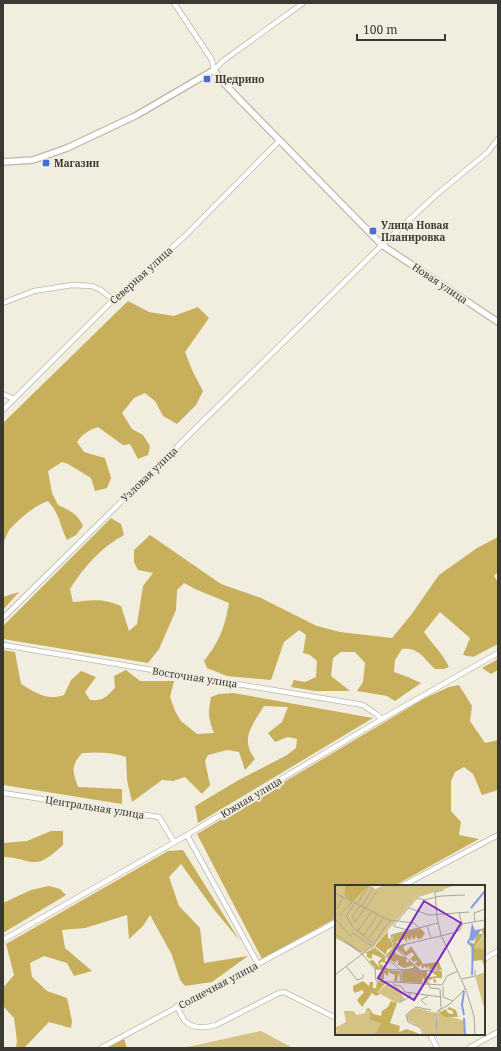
<svg xmlns="http://www.w3.org/2000/svg" width="501" height="1051" font-family="'Noto Serif',serif">
	<style>
		.green { fill: #d5c386 }
		.forest { fill: #c7af5c }
		.lines { fill: none; stroke-linecap: round; stroke-linejoin: round }
		.minor-casing { stroke: #bbb7aa; stroke-width: 6 }
		.tertiary-casing { stroke: #bbb7aa; stroke-width: 8 }
		.minor { stroke: #fff; stroke-width: 4.5 }
		.tertiary { stroke: #fff; stroke-width: 5.5 }
		.poi-dot { fill: #496ade; stroke: #f1eee0; stroke-width: 1.5 }
		.labels { text-anchor: middle; dominant-baseline: central; stroke-width: 4; stroke-linejoin: round; paint-order: stroke }
		.poi-label { font-size: 10px; font-weight: bold; fill: #3a3833; stroke: #f1eee0; text-anchor: start }
		.street-label { font-size: 10px; fill: #3a3833; stroke: #f1eee0 }
		.inset-river { fill: none; stroke: #859fe5; stroke-width: 2 }
		.inset-road { fill: none; stroke: #a8a59b; stroke-width: 1 }
		.view { fill: #7b2cbf; fill-opacity: 0.15; stroke: #7b2cbf; stroke-width: 2 }
		.inset-edge { fill: none; stroke: #3a3833; stroke-width: 2 }
	</style>
	<rect width="100%" height="100%" fill="#f1eee0"/>
	<path class="green" d="M261,1031L293,1048H183Z"/>
	<path class="forest" d="M128,301L149,312L174,316L198,307L209,318L185,352L193,372L203,391L196,405L177,424L163,416L155,401L145,393L134,398L122,413L132,429L143,435L150,446L148,455L138,459L130,444L123,445L98,427C89,430 82,434 77,442L84,452L105,458L111,478L107,488L95,491L91,478L68,464L62,462L48,471L52,493L58,505C70,511 77,513 83,526L76,535L67,540C59,524 61,516 48,501C34,506 20,518 10,529C7,533 5,539 3,544V423Z
		M111,518L121,524L124,535C100,548 84,567 70,589L73,602C93,600 102,598 121,606L129,631L137,624L143,586L153,573L138,570L134,562V550L150,535L221,584L261,598L317,626L340,632L392,638L411,615L439,575L477,548L498,537V572L494,576L498,582V644L473,657L463,655L470,638L440,612L424,632C432,644 444,655 449,667L444,669H435C423,658 419,647 402,649L395,660L394,672L408,677L421,683L395,701L387,696L357,691L363,682L365,663L355,652H341L333,658L331,676L350,691H315L291,687L294,680L305,682L316,677L317,661L310,655L303,653L306,635L299,630L284,642L271,680L227,676L207,668L204,661C219,642 225,627 229,603L195,589L184,583L177,590L176,610L159,649L148,663L3,639V626Z
		M19,592L3,610V597Z
		M3,650L15,652L21,684C36,693 47,701 64,695L71,680L81,671L96,677L85,692L90,700C104,701 106,697 115,688L114,676L126,670L140,681H174L170,697L175,711L181,721L197,734L214,733C208,718 208,713 211,697L219,694L233,693L373,718L198,823L195,806L237,781L287,755L296,748L297,739L288,737L275,742L268,733L282,722L288,707L264,706C257,718 244,733 249,748C250,752 253,756 255,759L245,770L239,752L227,750L208,755L205,761L210,785L202,794L185,777L173,781L162,780L132,802L127,780L126,757C111,752 97,752 82,753C70,767 73,771 78,787L122,789V804L3,785Z
		M498,659V670L491,674L482,668Z
		M459,685L472,706L470,721L485,743L498,740V790L482,795L473,774L464,767L455,772L451,781V811L461,822L459,835L479,839L394,886H336V918L262,959L197,834L425,698L449,687Z
		M51,831H63V845C56,851 46,861 37,862C28,863 15,856 3,857V843L27,841Z
		M183,850L240,941L212,907L181,864L169,877L179,906L200,928L204,963L248,956L212,982L185,986L180,980L172,955L150,915L143,926L129,939L127,915L85,928L62,930L65,948L92,971L74,976L67,963L44,956L30,963L32,977L47,991L67,998L72,1021L71,1028L49,1022L24,1048H16L17,1041L14,1018L3,1006V988L14,975L6,944L168,851Z
		M49,886L60,889L66,895L3,933V903L31,890Z
		M124,1039L127,1048H107Z"/>
	<g class="lines">
		<g class="minor-casing">
			<path id="minor" d="M174,3L212,60L214,70
				M214,70L224,60L303,3
				M3,303L34,291L72,285L92,286L101,290L113,300
				M3,394L14,399
				M3,410L110,303L185,236L279,141
				M3,618L382,245L436,195L488,152L498,139
				M3,645L363,705L376,714L382,719
				M3,793L159,817L174,842
				M187,835L258,964
				M402,886L498,835
				M3,940L187,835L382,719L498,653
				M484,959L498,951
				M177,1006C179,1011 182,1017 185,1021C193,1029 206,1028 216,1025L279,993L284,992L336,1018
				M430,1034L437,1048
				M101,1048L336,922
				M469,1048L498,1032"/>
		</g>
		<g class="tertiary-casing">
			<path id="tertiary" d="M3,162L33,160L67,148L137,115L214,70L222,81L240,100L382,245L498,322"/>
		</g>
		<use href="#minor" class="minor"/>
		<use href="#tertiary" class="tertiary"/>
	</g>
	<g class="poi-dot">
		<rect x="203" y="75" width="8" height="8" rx="2"/>
		<rect x="42" y="159" width="8" height="8" rx="2"/>
		<rect x="369" y="227" width="8" height="8" rx="2"/>
	</g>
	<g class="labels">
		<g class="poi-label">
			<text x="215" y="79">Щедрино</text>
			<text x="54" y="163">Магазин</text>
			<text x="381" y="225">Улица Новая<tspan x="381" dy="12">Планировка</tspan></text>
		</g>
		<g class="street-label">
			<text transform="translate(141 275) rotate(-42)">Северная улица</text>
			<text transform="translate(440 283) rotate(34)">Новая улица</text>
			<text transform="translate(149 474) rotate(-44)">Узловая улица</text>
			<text transform="translate(195 677) rotate(9)">Восточная улица</text>
			<text transform="translate(251 797) rotate(-31)">Южная улица</text>
			<text transform="translate(95 807) rotate(9)">Центральная улица</text>
			<text transform="translate(218 985) rotate(-28)">Солнечная улица</text>
		</g>
	</g>
	<g transform="translate(335 885)">
		<rect width="150" height="150" fill="#f1eee0"/>
		<path d="M0,0H10L9,12L34,0L41,4L49,0L118,1L81,13L38,62L28,68L0,53ZM148,44L150,59L148,64H141L139,63L149,50ZM150,87V126L140,91ZM52,99L63,103L70,115L62,118L42,107ZM82,123L101,128V150H89L87,143L72,135V130L76,125ZM31,124L46,138L39,150H0L2,146L0,143L11,137L9,126H18L22,130L30,128ZM102,128L130,136L131,150H102Z" fill="#d5c386"/>
		<path d="M10,0H34L18,16L9,11ZM150,42L149,49L139,63L148,64L150,59V83L147,75L137,76L136,57L139,59L142,49H148L146,44ZM85,43L90,48L87,53L83,54L81,51L79,55L76,51L75,56L72,52V58L70,54L66,55L61,57L64,60L59,61L57,50ZM53,46V53L56,54L58,62L52,65L51,70L40,61ZM74,58L68,62L71,67L76,61L88,79L104,77L107,85H101L102,78L100,85L94,84V80L92,84L90,81L87,84L86,79L84,82L80,79L83,75L79,77L75,74L79,70L77,67L71,71L60,62ZM59,62L61,69L72,73L71,78L74,76L85,85H67L78,83L79,80L69,83L63,80V75L60,77L62,80L51,71ZM39,63L50,71V76L57,79L46,77L45,79L54,84H41L34,76L38,75L45,83L43,77L47,73L37,69V74L32,72V68L28,69ZM48,85L65,86V95L64,87L62,95L65,97L59,96L60,90L53,87V91L49,88V94L42,95ZM67,85L92,86V91L96,92L102,91L95,86H107V93H99L102,97L99,98L98,93L94,96V92L92,95L95,99L90,98L88,92L87,98L66,97ZM28,96L34,101L35,97H38V103H41L42,97H52L42,107L45,109L41,111L37,108L27,122L22,115L29,107L27,105L20,108L18,105V101ZM56,116L62,118L55,138L65,141L64,147L72,144L87,150H39L46,138L35,135V127L31,124L34,123L38,129L46,131L47,126L53,122ZM114,122L121,125L123,132H111L103,128L111,124L113,128L118,129V126L112,124Z" fill="#c7af5c"/>
		<path d="M137,38L140,45L147,44L138,56L134,55Z" fill="#859fe5"/>
		<path class="inset-river" d="M136,23L150,6M135,54L133,57L138,62L137,90M129,106L127,120L129,130M129,133L130,150"/>
		<path class="inset-road" d="M109,5L100,7L102,32L106,50L131,105L139,131L140,150M0,8L54,35L79,38L84,43M22,19L33,2M25,21L17,32L20,37L30,23M27,21L38,3M31,23L42,6M74,23L94,30L134,27M2,24L8,12M124,27L127,39M4,31L17,17M0,34L15,51L18,48L38,62M140,37L139,28L150,24M92,41L96,53M19,44L11,31L20,18M72,45L58,41L82,13L89,15L106,11L130,10M23,46L37,26M0,49L26,67M29,50L43,29M34,53L49,32M40,57L55,35M12,58L27,69L40,84L41,96L107,100L112,91L123,86M39,62L65,85M51,71L59,62L118,48L125,45L127,39L150,35M11,81L22,95L28,93V89M40,84L105,86M85,85L59,62L56,50L103,38M0,90L40,59L20,44M127,94L140,91V85M58,97L59,100L66,101L70,107L106,112M65,98L66,85M94,100L95,103L105,104L106,121M108,101V112L118,116M64,118L74,112L75,107M91,120L86,115L93,111M102,127L116,118L131,103M88,150L86,143L73,137L71,130L81,122L96,125M102,150L101,128L107,122L105,120"/>
		<path class="view" d="M89,16L126,38L79,115L43,93Z"/>
		<rect width="150" height="150" class="inset-edge"/>
	</g>
	<rect width="501" height="1051" fill="none" stroke="#3a3833" stroke-width="8"/>
	<path d="M357 34v6h88v-6" fill="none" stroke="#3a3833" stroke-width="2"/>
	<text x="363" y="34" font-size="12" fill="#3a3833" stroke="#f1eee0" stroke-width="3" paint-order="stroke">100 m</text>
</svg>
